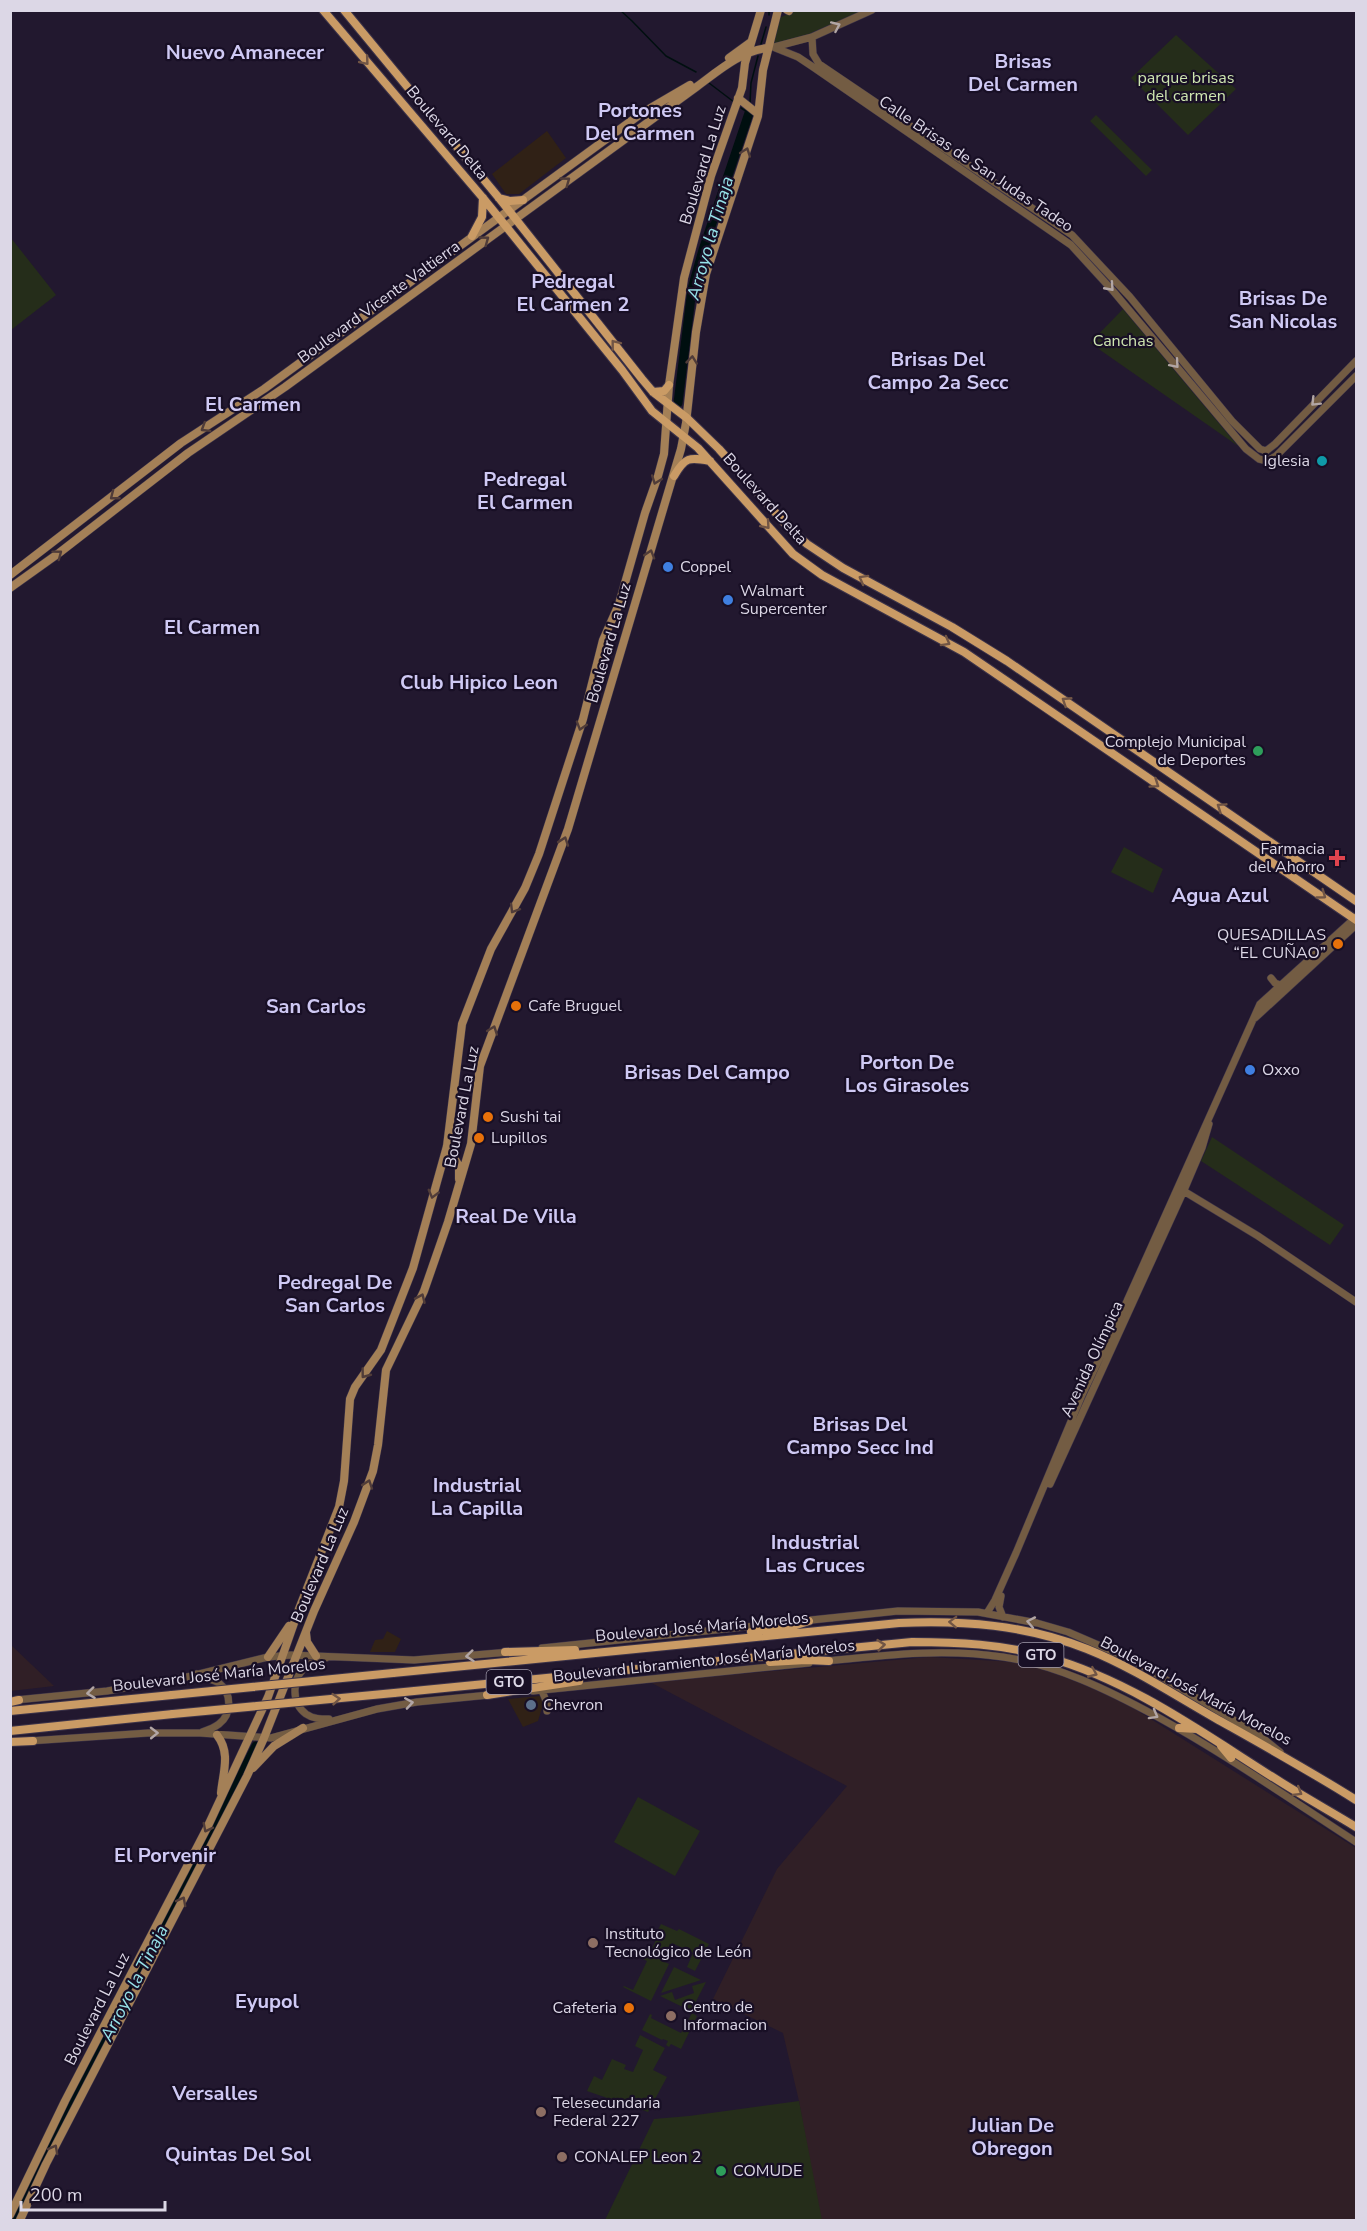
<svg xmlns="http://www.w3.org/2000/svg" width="1367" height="2231" font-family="'Nunito Sans',sans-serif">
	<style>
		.commercial { fill: #302116 }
		.industrial { fill: #301f26 }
		.green { fill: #252d1a }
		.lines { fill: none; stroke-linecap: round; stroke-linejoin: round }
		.stream { stroke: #000f10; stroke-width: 1.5 }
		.river { stroke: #000f10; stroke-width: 9 }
		.tertiary-casing { stroke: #3c3349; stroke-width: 8 }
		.secondary-casing { stroke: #3c3349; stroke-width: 9 }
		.primary-casing { stroke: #3c3349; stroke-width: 10 }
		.tertiary { stroke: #735c43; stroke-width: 7 }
		.secondary { stroke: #a48057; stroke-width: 8 }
		.primary { stroke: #ca9b65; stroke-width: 8 }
		.primary-bridge-casing { stroke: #3c3349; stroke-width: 10; stroke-linecap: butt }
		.primary-bridge { stroke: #ca9b65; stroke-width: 8 }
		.oneway { stroke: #b2a6a5 }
		.oneway2 { stroke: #715545 }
		.oneway3 { stroke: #503c39 }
		.culture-dot { fill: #0f9aa8; stroke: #180f25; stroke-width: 2 }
		.shop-dot { fill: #3f7fe0; stroke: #180f25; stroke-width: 2 }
		.leisure-dot { fill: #2e9e5b; stroke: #180f25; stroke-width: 2 }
		.health-dot { fill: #e0444e; stroke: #180f25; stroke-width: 2 }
		.food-dot { fill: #e8710a; stroke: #180f25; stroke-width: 2 }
		.service-dot { fill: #5c6f8a; stroke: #180f25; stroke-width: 2 }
		.education-dot { fill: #8d6e63; stroke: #180f25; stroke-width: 2 }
		.labels { text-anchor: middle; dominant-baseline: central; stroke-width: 4.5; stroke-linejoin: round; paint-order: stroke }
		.shield { fill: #180f25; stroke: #a19bac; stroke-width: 1.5 }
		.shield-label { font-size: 15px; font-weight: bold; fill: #dcd7e6 }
		.park-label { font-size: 16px; fill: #cee6b0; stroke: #180f25 }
		.street-label { font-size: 16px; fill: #dcd7e6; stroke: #180f25 }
		.poi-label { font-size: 16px; fill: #dcd7e6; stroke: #180f25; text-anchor: start }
		.water-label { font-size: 18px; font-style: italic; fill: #96e2e9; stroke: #180f25 }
		.quarter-label { font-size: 20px; font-weight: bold; fill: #cfc9f4; stroke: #180f25 }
	</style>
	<rect width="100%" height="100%" fill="#22182f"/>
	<path class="commercial" d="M547,131L566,158L519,194H506L492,174Z
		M387,1631L401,1639L395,1652H370L375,1640L383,1639Z
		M540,1696L544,1701L538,1721L523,1727L508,1699Z"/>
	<path class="industrial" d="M11,1645L54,1686L11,1691Z
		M929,1657L1032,1663L1119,1699L1356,1848V2220H820L799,2101L783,2033L713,1999L777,1869L847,1786L650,1682Z"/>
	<path class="green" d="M795,11H862L809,34L772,44L779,18Z
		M1176,35L1236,89L1188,135L1131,78Z
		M1096,115L1152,170L1146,176L1090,121Z
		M11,238L56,295L11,330H10Z
		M1123,309L1238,446L1090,343Z
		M1124,847L1163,869L1153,893L1111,872Z
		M1212,1137L1344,1225L1330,1245L1201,1161Z
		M638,1797L700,1831L675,1876L614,1842Z
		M661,1924L677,1931L679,1929L709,1944L695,1971L687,1967L693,1953L672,1943L665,1958L651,1951L659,1933L657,1932Z
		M643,1951L669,1964L651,2001L623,1987L624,1986L633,1990L647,1961L639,1957Z
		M674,1967L701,1980L661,1993Z
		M706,1982L691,2011L660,1996L672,1992L675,2000L694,1993L692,1986Z
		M692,2013L697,2016L681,2049L671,2044L669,2047L666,2045L668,2041L663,2039L662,2040L642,2030L650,2014L652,2015L651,2018L681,2033Z
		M640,2035L665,2048L653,2070L667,2077L648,2112L587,2091L594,2076L602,2080L612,2059L626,2065L624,2069L633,2072L643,2050L635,2046Z
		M799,2101L822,2220H605L654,2119L689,2116Z"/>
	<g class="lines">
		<path class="stream" d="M620,10L632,21L666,56L696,72
			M769,15V10
			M761,44L766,27
			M709,83L734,102
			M750,103L751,83L758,56
			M741,108L749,113V112"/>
		<path class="river" d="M678,403L692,289L703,250L749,113
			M13,2220L42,2157L256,1746"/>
		<g class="tertiary-casing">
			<path id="tertiary" d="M872,10L812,37L813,54L819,64L1072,235L1130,297L1232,421L1260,449L1266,451L1275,444L1356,361
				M773,47L798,57L813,67L1071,245L1113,291L1246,449L1259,459L1267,461L1276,456L1356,376
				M774,47L812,37
				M1271,978L1275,983L1280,985
				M1255,1018L1356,925
				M1182,1190L1258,1236L1356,1302
				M1050,1484L1185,1188L1202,1148L1209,1124
				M1001,1596L999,1607L1003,1617
				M987,1613L995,1600L1016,1553L1082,1395L1127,1301L1260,1004L1356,917
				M542,1648L898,1611L978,1612L1037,1623L1068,1632L1133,1660L1259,1735L1280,1752
				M326,1658C320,1660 314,1661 308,1665C292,1676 290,1702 306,1714C313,1719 321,1719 329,1719
				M826,1661C885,1655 944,1648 1003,1657C1057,1665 1108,1690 1156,1716C1225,1754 1290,1799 1356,1842
				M197,1674C204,1678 212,1679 219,1683C232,1693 232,1714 219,1724C214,1728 208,1730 202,1732
				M533,1691L809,1663
				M542,1691L547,1703V1711
				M16,1700L107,1691L187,1677L268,1657L291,1655L414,1660L510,1652
				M29,1741L148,1733H200L271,1738L377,1709L417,1702L489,1695"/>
		</g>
		<g class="secondary-casing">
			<path id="secondary" d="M787,10L789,11
				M729,58L751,42
				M738,98L758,114
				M10,575L181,443L264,389L642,113L690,85
				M10,588L59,553L188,453L285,387L695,88C717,72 740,51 768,48
				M447,1146L459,1166V1179
				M306,1633L307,1642L316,1656
				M268,1657L289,1626
				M217,1735C231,1753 223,1772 221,1793
				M253,1768L274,1746L303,1728
				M10,2215L65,2101L207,1828L268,1697L299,1609L339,1507L344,1481L350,1399L355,1387L381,1350L413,1268L447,1146L462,1024L491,949L525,888L539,854L583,719L603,640L619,604L645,513L658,476L664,454L669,385L684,278L711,176L742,88L745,63L761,10
				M20,2220L46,2164L247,1776L264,1738L314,1611L354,1522L373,1471L378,1445L386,1370L424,1291L448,1222L471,1144L480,1066L568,829L681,449L686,423L696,332L706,274L758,116L763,70L778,10"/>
		</g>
		<g class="primary-casing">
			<path id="primary" d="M323,10L483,198L622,370L652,411L698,448L793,554L822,575L964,652L1356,920
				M344,10L499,198L642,379L653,392L687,418L719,449L789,528L807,544L843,568L952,627L1007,661L1356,901
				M499,198L510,201L523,200
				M472,236L482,217L483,198
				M653,392L664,391L669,385
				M674,476C685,457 689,457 710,461
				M751,1632L787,1628L809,1621
				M505,1652L575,1650
				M770,1662L806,1660L829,1661
				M393,1673L899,1623C963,1620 1026,1625 1087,1649C1132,1667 1173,1694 1215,1718C1263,1745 1310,1771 1356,1800
				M394,1693L912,1642C957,1642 1003,1644 1047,1657C1129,1680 1200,1731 1271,1776C1299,1794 1328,1810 1356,1827
				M487,1695L579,1681
				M10,1702L19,1700
				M10,1711L172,1695
				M1179,1728L1197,1729
				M10,1731L173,1714
				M10,1742L33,1741
				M1221,1746L1231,1758"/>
		</g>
		<use href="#tertiary" class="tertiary"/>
		<use href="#secondary" class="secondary"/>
		<use href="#primary" class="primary"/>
		<g class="primary-bridge-casing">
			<path id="primary-bridge" d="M172,1695L393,1673
				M173,1714L394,1693"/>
		</g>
		<use href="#primary-bridge" class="primary-bridge"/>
	</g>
	<defs><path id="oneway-chevron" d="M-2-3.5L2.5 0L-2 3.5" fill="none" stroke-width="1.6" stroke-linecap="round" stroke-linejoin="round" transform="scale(1.5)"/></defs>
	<g class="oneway">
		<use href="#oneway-chevron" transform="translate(836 26) rotate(-24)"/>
		<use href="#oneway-chevron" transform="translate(1110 287) rotate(48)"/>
		<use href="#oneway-chevron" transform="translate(1175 364) rotate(49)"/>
		<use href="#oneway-chevron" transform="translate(1315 402) rotate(135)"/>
		<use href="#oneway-chevron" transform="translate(1031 1622) rotate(-169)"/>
		<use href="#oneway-chevron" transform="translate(470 1656) rotate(174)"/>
		<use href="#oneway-chevron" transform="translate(91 1693) rotate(173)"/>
		<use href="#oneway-chevron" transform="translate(409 1703) rotate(-9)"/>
		<use href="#oneway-chevron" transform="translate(1154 1715) rotate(29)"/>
		<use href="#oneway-chevron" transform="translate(154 1733) rotate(-1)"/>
	</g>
	<g class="oneway2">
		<use href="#oneway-chevron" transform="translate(365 61) rotate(50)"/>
		<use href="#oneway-chevron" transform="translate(615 344) rotate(-128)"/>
		<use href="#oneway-chevron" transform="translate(766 525) rotate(49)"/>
		<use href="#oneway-chevron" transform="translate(863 579) rotate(-151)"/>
		<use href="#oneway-chevron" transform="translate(946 642) rotate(29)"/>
		<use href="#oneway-chevron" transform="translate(1066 701) rotate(-147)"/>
		<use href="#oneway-chevron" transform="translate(1155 784) rotate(34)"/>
		<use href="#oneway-chevron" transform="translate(1221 807) rotate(-146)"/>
		<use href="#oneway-chevron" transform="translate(1322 895) rotate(36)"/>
		<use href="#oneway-chevron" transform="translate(953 1622) rotate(-178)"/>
		<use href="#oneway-chevron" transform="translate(881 1645) rotate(-6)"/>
		<use href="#oneway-chevron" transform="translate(1093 1673) rotate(23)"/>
		<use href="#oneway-chevron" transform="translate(336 1699) rotate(-5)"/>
		<use href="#oneway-chevron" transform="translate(1298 1792) rotate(31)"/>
	</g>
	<g class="oneway3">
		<use href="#oneway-chevron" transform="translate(746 152) rotate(-70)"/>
		<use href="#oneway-chevron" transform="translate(566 181) rotate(-36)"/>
		<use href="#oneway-chevron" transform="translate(485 240) rotate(-36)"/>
		<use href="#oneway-chevron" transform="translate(692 360) rotate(-84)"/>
		<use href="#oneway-chevron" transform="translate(205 428) rotate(148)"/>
		<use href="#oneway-chevron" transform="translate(656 480) rotate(110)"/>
		<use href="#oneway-chevron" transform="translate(114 496) rotate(142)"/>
		<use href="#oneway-chevron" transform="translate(58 554) rotate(-37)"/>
		<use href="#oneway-chevron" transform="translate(650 554) rotate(-73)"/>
		<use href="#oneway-chevron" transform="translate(581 726) rotate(107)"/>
		<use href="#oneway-chevron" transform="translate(564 841) rotate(-71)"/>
		<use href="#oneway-chevron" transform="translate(514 909) rotate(121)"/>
		<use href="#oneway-chevron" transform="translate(493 1030) rotate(-70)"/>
		<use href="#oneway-chevron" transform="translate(433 1194) rotate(105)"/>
		<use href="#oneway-chevron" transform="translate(421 1298) rotate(-66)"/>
		<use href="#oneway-chevron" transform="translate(365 1374) rotate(127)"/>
		<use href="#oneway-chevron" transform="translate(368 1484) rotate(-71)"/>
		<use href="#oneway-chevron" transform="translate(207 1828) rotate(117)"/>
		<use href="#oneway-chevron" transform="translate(182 1901) rotate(-62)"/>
		<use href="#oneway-chevron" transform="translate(54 2149) rotate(-62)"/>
	</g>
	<circle class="culture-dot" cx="1322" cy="461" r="6"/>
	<g class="shop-dot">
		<circle cx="668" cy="567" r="6"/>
		<circle cx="728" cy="600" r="6"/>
		<circle cx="1250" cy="1070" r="6"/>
	</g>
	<g class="leisure-dot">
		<circle cx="1258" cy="751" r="6"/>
		<circle cx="721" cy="2171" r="6"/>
	</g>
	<path class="health-dot" d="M1334 849h6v6h6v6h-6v6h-6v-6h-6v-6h6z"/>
	<g class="food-dot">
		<circle cx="1338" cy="944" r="6"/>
		<circle cx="516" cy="1006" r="6"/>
		<circle cx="488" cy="1117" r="6"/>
		<circle cx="479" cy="1138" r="6"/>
		<circle cx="629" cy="2008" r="6"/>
	</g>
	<circle class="service-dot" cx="531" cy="1705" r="6"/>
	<g class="education-dot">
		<circle cx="593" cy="1943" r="6"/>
		<circle cx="671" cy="2016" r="6"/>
		<circle cx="541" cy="2112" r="6"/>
		<circle cx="562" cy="2157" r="6"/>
	</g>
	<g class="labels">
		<g class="shield">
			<rect x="1018.5" y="1643" width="45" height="24" rx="4.5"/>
			<rect x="486.5" y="1670" width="45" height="24" rx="4.5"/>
		</g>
		<g class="shield-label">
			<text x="1041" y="1655">GTO</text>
			<text x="509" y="1682">GTO</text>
		</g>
		<g class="park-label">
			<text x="1186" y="78">parque brisas<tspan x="1186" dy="18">del carmen</tspan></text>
			<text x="1123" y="341">Canchas</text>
		</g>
		<g class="street-label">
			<text transform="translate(447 133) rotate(50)">Boulevard Delta</text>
			<text transform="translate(976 164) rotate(34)">Calle Brisas de San Judas Tadeo</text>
			<text transform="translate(703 165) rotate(-73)">Boulevard La Luz</text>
			<text transform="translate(379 302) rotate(-36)">Boulevard Vicente Valtierra</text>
			<text transform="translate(765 499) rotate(48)">Boulevard Delta</text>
			<text transform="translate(609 643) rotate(-74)">Boulevard La Luz</text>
			<text transform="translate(462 1107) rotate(-79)">Boulevard La Luz</text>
			<text transform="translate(1092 1359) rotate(-65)">Avenida Olímpica</text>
			<text transform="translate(320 1565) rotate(-67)">Boulevard La Luz</text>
			<text transform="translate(702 1627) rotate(-5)">Boulevard José María Morelos</text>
			<text transform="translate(704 1661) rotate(-6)">Boulevard Libramiento José María Morelos</text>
			<text transform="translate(219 1675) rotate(-6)">Boulevard José María Morelos</text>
			<text transform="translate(1196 1691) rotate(28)">Boulevard José María Morelos</text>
			<text transform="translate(97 2009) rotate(-63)">Boulevard La Luz</text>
		</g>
		<g class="poi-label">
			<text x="1310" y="461" text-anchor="end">Iglesia</text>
			<text x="680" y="567">Coppel</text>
			<text x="740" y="591">Walmart<tspan x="740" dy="18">Supercenter</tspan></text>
			<text x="1246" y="742" text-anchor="end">Complejo Municipal<tspan x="1246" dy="18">de Deportes</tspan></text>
			<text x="1325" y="849" text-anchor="end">Farmacia<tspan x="1325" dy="18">del Ahorro</tspan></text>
			<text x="1326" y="935" text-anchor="end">QUESADILLAS<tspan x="1326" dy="18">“EL CUÑAO”</tspan></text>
			<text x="528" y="1006">Cafe Bruguel</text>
			<text x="1262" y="1070">Oxxo</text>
			<text x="500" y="1117">Sushi tai</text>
			<text x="491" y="1138">Lupillos</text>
			<text x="543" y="1705">Chevron</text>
			<text x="605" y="1934">Instituto<tspan x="605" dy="18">Tecnológico de León</tspan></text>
			<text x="683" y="2007">Centro de<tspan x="683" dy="18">Informacion</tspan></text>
			<text x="617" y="2008" text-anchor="end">Cafeteria</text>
			<text x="553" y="2103">Telesecundaria<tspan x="553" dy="18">Federal 227</tspan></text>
			<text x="574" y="2157">CONALEP Leon 2</text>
			<text x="733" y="2171">COMUDE</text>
		</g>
		<g class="water-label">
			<text transform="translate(710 238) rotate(-74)">Arroyo la Tinaja</text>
			<text transform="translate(134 1983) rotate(-63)">Arroyo la Tinaja</text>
		</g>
		<g class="quarter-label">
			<text x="245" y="52">Nuevo Amanecer</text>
			<text x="1023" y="61">Brisas<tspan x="1023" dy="23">Del Carmen</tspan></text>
			<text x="640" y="110">Portones<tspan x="640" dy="23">Del Carmen</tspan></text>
			<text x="573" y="281">Pedregal<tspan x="573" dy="23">El Carmen 2</tspan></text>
			<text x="1283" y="298">Brisas De<tspan x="1283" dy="23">San Nicolas</tspan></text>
			<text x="938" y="359">Brisas Del<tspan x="938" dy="23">Campo 2a Secc</tspan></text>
			<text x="253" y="404">El Carmen</text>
			<text x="525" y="479">Pedregal<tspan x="525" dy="23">El Carmen</tspan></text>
			<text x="212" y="627">El Carmen</text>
			<text x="479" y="682">Club Hipico Leon</text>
			<text x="1220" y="895">Agua Azul</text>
			<text x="316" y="1006">San Carlos</text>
			<text x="907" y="1062">Porton De<tspan x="907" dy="23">Los Girasoles</tspan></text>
			<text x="707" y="1072">Brisas Del Campo</text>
			<text x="516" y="1216">Real De Villa</text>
			<text x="335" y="1282">Pedregal De<tspan x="335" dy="23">San Carlos</tspan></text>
			<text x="860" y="1424">Brisas Del<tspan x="860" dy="23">Campo Secc Ind</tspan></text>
			<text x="477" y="1485">Industrial<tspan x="477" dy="23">La Capilla</tspan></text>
			<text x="815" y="1542">Industrial<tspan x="815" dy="23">Las Cruces</tspan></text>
			<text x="165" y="1855">El Porvenir</text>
			<text x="267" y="2001">Eyupol</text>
			<text x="215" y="2093">Versalles</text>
			<text x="1012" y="2125">Julian De<tspan x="1012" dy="23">Obregon</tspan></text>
			<text x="238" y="2154">Quintas Del Sol</text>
		</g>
	</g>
	<rect width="1367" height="2231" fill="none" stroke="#dcd7e6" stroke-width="24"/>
	<path d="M21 2201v9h144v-9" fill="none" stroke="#dcd7e6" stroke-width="3"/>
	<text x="30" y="2201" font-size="18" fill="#dcd7e6" stroke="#180f25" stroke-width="4.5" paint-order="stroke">200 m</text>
</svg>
